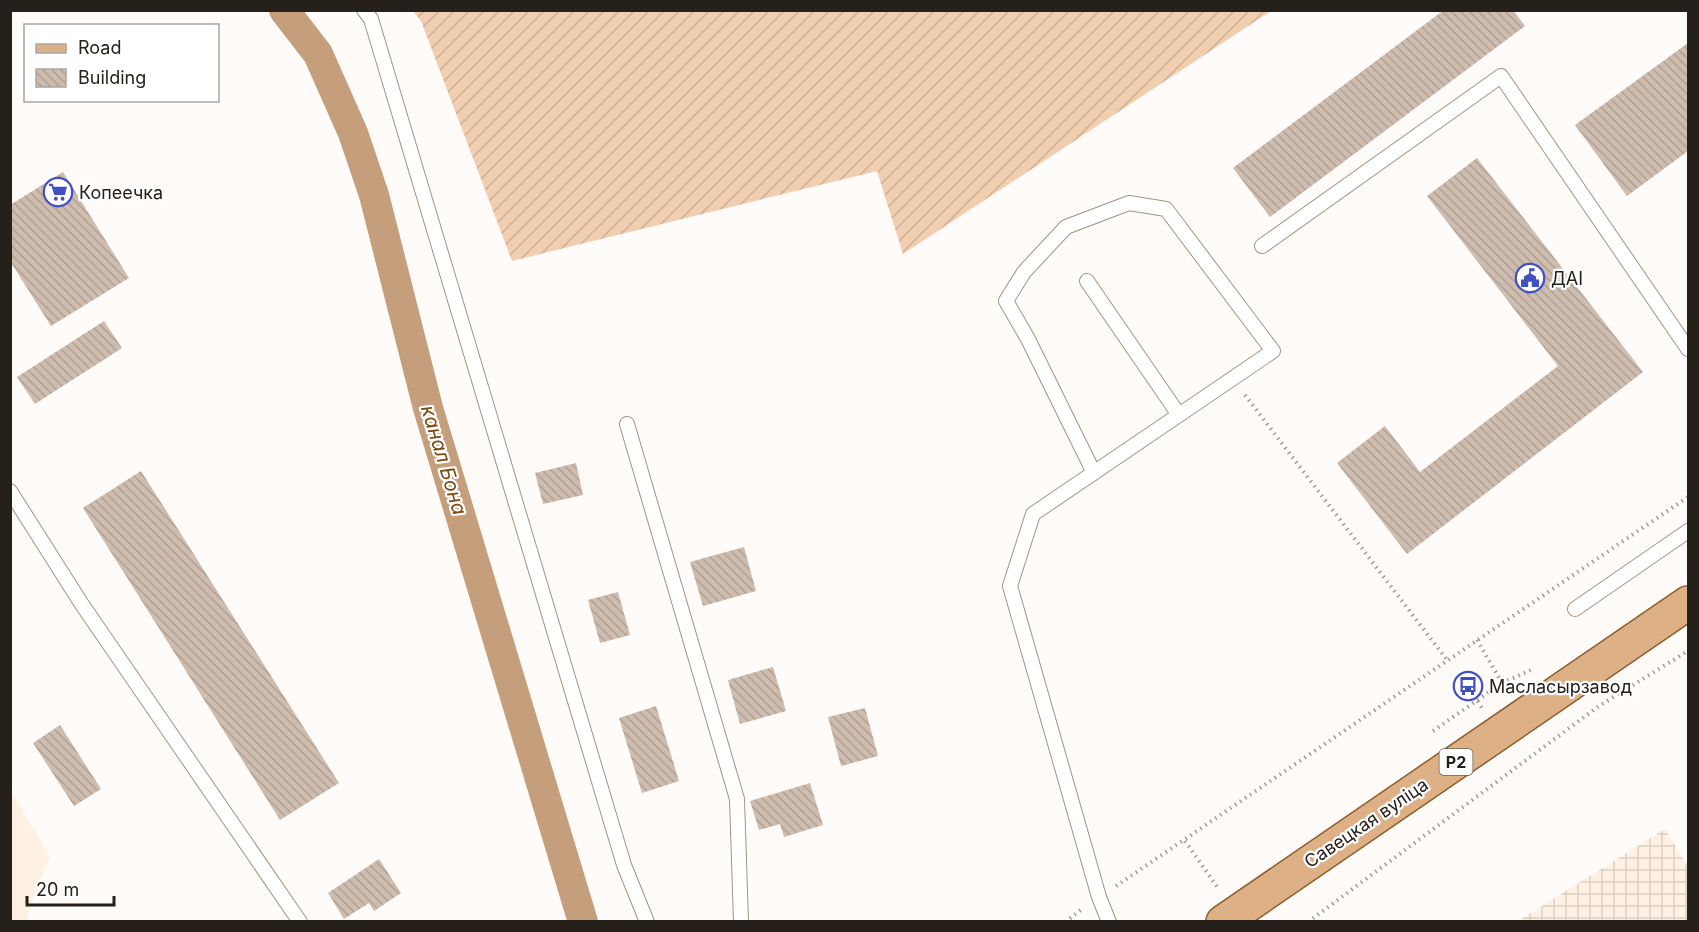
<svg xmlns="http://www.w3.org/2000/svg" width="1699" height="932" font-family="Inter,sans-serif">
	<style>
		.built { fill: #fff0e4 }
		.industrial { fill: url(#industrial-grid) }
		.garden { fill: url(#garden-furrows) }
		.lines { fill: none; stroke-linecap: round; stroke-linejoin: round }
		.canal { stroke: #c59e7c; stroke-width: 30 }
		.building { fill: url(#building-back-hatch) }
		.service-casing { stroke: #a39385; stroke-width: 16 }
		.primary-casing { stroke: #8e5c2b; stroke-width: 36 }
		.path { stroke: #a09c98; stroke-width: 4; stroke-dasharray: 1.5 4.5; stroke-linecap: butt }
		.service { stroke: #fff; stroke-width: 14 }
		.primary { stroke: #ddb185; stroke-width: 33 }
		.labels { text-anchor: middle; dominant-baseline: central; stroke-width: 4.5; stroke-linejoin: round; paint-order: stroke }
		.shield { fill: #fff; stroke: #67635f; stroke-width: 1.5 }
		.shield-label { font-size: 16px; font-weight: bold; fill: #26201b }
		.poi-label { font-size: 18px; fill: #26201b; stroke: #fff; text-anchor: start }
		.street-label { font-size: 18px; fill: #26201b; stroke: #fff }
		.water-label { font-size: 20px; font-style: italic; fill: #7c4911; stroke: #fff }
	</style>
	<defs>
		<pattern id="industrial-grid" width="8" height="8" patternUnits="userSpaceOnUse" patternTransform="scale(1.5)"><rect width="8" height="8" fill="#fff0e4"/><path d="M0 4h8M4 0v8" fill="none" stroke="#dacec3"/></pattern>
		<pattern id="garden-furrows" width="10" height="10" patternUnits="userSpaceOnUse" patternTransform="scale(1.5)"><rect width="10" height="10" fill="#f1ceb0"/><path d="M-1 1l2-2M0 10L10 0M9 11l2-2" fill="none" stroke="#ceb197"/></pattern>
		<pattern id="building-back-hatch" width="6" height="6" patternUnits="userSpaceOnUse" patternTransform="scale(1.5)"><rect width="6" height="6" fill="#cebcae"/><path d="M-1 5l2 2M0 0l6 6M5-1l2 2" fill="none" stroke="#b1a195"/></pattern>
	</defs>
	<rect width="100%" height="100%" fill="#fefbf8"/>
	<path class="built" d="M10,789L50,856L34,894L26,921H11Z"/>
	<path class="industrial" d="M1665,829L1688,867V921H1518Z"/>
	<path class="garden" d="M413,11H1271L903,254L877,171L512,261L421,21Z"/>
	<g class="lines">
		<path class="canal" d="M284,10L318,54L353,133L374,195L428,408L583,922"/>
	</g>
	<path class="building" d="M1444,10H1513L1525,26L1270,217L1233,168Z
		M1688,43V151L1627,196L1575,125Z
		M1477,158L1643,372L1407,554L1337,463L1385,426L1420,472L1558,366L1427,196Z
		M63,172L129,278L51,326L10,261V205Z
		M104,321L122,348L35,404L17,377Z
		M576,463L583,495L543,504L535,473Z
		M141,471L339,783L280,820L83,508Z
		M744,547L756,591L703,606L690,562Z
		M618,592L630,635L600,643L588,600Z
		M773,667L786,711L740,724L728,680Z
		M656,706L679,781L642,793L619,718Z
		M865,708L878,756L841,766L828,717Z
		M60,725L101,789L74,806L33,743Z
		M810,783L823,825L784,837L780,824L759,830L750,801Z
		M379,859L401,893L374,911L369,903L344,919L328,893Z"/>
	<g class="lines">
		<g class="service-casing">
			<path id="service" d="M364,10L371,19L624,865L647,922
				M1262,246L1501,76L1688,349
				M1087,281L1179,415
				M627,424L737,799L741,922
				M1094,473L1028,339L1006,301L1024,272L1066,227L1129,203L1166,209L1273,351L1033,514L1010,586L1099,897L1109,922
				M10,491L81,603L300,922
				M1575,609L1688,531"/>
		</g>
		<g class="primary-casing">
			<path id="primary" d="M1223,922L1688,603"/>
		</g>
		<path class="path" d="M1245,395L1447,660
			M1477,640L1502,683
			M1468,686L1482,708
			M1433,731L1502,683L1531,670
			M1185,841L1218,888
			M1116,886L1688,497
			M1065,922L1082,909
			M1308,922L1599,706L1688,651"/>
		<use href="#service" class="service"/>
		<use href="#primary" class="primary"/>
	</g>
	<defs>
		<g id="supermarket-ring" transform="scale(1.5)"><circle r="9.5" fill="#fff" stroke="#4151c4" stroke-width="1.5"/><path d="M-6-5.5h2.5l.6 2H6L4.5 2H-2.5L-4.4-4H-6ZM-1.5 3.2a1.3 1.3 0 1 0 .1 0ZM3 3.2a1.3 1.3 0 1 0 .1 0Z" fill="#4151c4"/></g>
		<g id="civic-ring" transform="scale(1.5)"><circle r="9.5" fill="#fff" stroke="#4151c4" stroke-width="1.5"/><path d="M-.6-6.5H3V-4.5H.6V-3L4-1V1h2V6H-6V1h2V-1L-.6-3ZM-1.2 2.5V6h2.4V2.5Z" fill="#4151c4"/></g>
		<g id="bus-ring" transform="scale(1.5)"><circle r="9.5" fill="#fff" stroke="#4151c4" stroke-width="1.5"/><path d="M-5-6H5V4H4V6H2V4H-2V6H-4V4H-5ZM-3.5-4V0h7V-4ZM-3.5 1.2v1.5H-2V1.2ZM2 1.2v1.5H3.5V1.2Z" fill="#4151c4"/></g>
	</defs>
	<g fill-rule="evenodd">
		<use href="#supermarket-ring" x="58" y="192"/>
		<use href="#civic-ring" x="1530" y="278"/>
		<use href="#bus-ring" x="1468" y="686"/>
	</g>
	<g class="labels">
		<rect class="shield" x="1439.5" y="749" width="33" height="26" rx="4.5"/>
		<g class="shield-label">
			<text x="1456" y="762">Р2</text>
		</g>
		<g class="poi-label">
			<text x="79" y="192">Копеечка</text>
			<text x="1551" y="278">ДАІ</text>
			<text x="1489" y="686">Масласырзавод</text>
		</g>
		<g class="street-label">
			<text transform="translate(1366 823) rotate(-34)">Савецкая вуліца</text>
		</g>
		<g class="water-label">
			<text transform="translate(444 460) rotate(73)">канал Бона</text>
		</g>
	</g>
	<rect width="1699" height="932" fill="none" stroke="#26201b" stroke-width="24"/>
	<rect x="24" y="24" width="195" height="78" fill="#ffffff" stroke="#a8a6a4" stroke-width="1.5"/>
	<rect x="36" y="44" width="30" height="9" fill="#ddb185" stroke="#a8a6a4" stroke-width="1.5"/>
	<text x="78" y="54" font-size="18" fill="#26201b">Road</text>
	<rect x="36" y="69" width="30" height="18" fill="url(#building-back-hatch)" stroke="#a8a6a4" stroke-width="1.5"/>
	<text x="78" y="84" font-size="18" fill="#26201b">Building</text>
	<path d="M27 896v9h87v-9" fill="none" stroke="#26201b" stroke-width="3"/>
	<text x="36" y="896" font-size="18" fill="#26201b" stroke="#ffffff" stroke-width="4.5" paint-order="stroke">20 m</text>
</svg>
